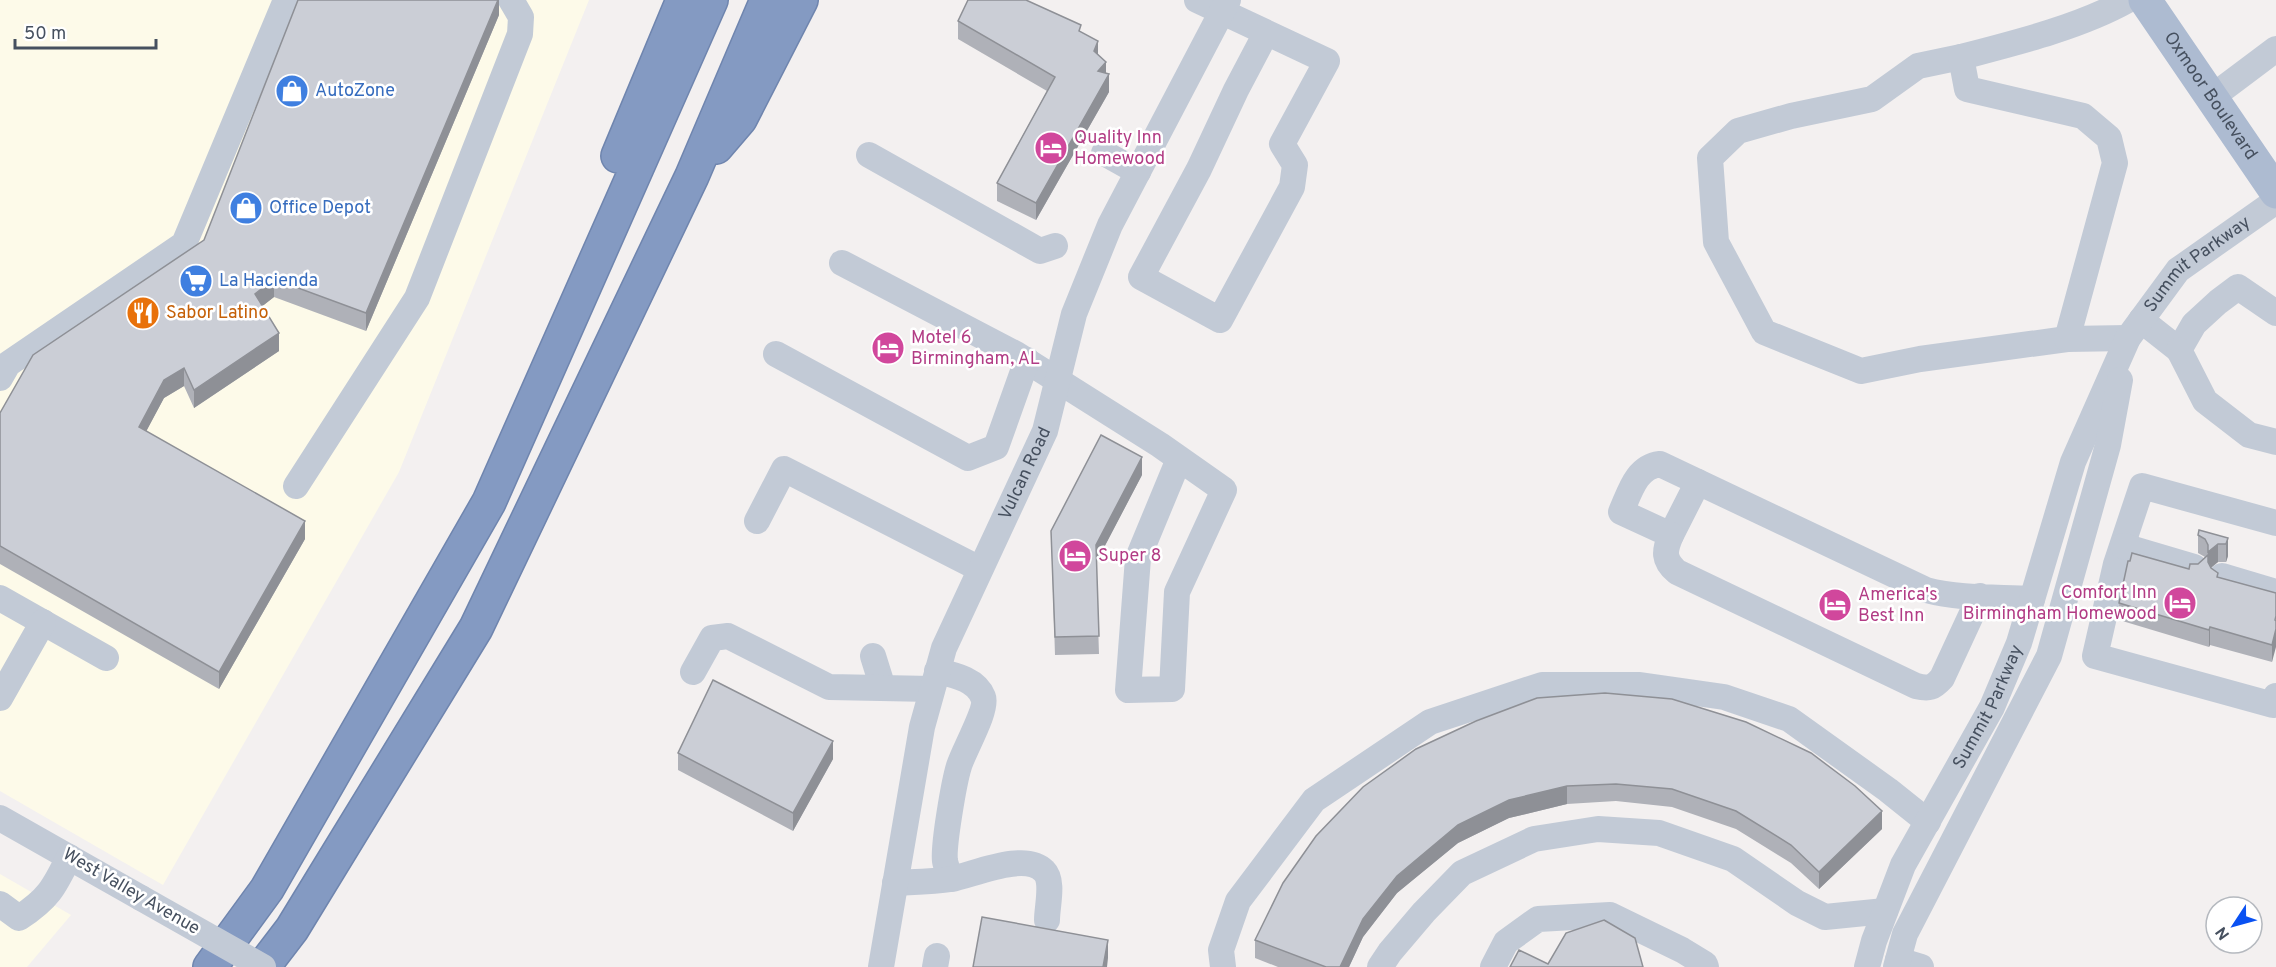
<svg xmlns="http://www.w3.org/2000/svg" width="2276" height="967" font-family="Overpass,sans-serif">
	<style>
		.commercial { fill: #fdfae9 }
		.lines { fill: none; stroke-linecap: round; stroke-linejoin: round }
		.highway-casing { stroke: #6f85ae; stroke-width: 36 }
		.minor { stroke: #c2cad6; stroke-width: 26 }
		.major { stroke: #adbbd1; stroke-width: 33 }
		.highway { stroke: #849ac2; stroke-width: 33 }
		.minor-bridge { stroke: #c2cad6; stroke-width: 26 }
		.wall { fill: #afb1b8 }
		.shaded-wall { fill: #8e9096 }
		.building { fill: #cbced6; stroke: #8e9096; stroke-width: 1.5 }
		.labels { text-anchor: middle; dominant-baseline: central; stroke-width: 5; stroke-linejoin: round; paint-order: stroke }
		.shop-label { font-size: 18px; fill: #366cbe; stroke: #fff; text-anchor: start }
		.street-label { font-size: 18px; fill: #46505f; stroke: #fff }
		.hotel-label { font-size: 18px; fill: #b23c85; stroke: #fff; text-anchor: start }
		.food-label { font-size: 18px; fill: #c56008; stroke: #fff; text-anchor: start }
	</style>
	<rect width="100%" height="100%" fill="#f3f0f0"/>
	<path class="commercial" d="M0,0H589L399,472L163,885L0,791Z
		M0,874L71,915L27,967H0Z"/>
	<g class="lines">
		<g class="highway-casing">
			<path id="highway" d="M716,147L740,119L801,0
				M618,156L683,0
				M210,967L267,889L489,502L711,0
				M263,967L292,929L476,628L692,176L767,0"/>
		</g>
		<g class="minor">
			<path d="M1197,0L1327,61L1282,144L1295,165L1292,187L1220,320L1141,277L1199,169L1236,90L1266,33"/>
			<path d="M1961,57L1918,66L1872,99L1791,116L1738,131L1710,158L1716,242L1764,332L1861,371L1920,359L2067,339"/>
			<path d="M2212,97L2276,49"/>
			<path d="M1104,153L1138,172"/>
			<path d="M869,155L1040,251L1055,246"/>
			<path d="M842,263L1016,354L1160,445L1224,490L1177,592L1172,689L1128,690L1138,558L1179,459"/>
			<path d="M2141,320L2179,350L2194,324L2218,302L2238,287L2276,313"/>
			<path d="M2128,338L2067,339L2115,163L2109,138L2083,116L1967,89L1961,57C2015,43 2080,27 2128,0"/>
			<path d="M2179,350L2205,401L2249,435L2276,442"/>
			<path d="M776,354L968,458L996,447L1027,360"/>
			<path d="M0,378L8,364L184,244L286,0"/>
			<path d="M296,486L417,298L520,34L521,17L511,0"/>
			<path d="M757,521L784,469L980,569"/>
			<path d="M2276,523L2142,486L2116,564L2095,656L2273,705L2276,696"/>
			<path d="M1671,535L1698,482"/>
			<path d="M2123,546L2194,567"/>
			<path d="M2222,576L2276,592"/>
			<path d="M1980,596L1942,678C1933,688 1929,689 1916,686L1677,572C1663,560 1664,551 1671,535L1621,512C1630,492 1636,467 1660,464L1926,590C1960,599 1997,597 2032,599"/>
			<path d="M0,598L106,658"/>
			<path d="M873,656L883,688"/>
			<path d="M937,671C954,675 976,679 983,697C988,709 964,750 959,766C954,782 943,846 945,861C946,867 949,873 951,879"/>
			<path d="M693,672L712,638L728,636L829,687L932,689"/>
			<path d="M0,698L43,622"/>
			<path d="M0,818L141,898"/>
			<path d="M895,883C913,882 933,882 951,879C973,875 1025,851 1044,871C1054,881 1047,906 1047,920"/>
			<path d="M0,904L19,918C48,899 54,888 69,857"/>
			<path d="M1898,960L1921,967"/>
			<path id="s1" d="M881,967L922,727L944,648L1045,431L1074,314L1110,225L1228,0"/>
			<path d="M935,967L937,956"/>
			<path d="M1223,967L1221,950L1238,901L1314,800L1430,722L1542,685H1640L1724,697L1789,719L1888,790L1928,822"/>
			<path d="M1380,967L1390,952L1424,912L1462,873L1534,839L1598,829L1659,833L1733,859L1797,903L1825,917L1885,911"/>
			<path d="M1493,967L1506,942L1538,919L1610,915L1682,950L1705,964L1706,967"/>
			<path id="s2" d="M1867,967L1874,941L1903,865L1992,707L2019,643L2073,462L2128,338L2178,270L2276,201"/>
			<path d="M1896,967L1905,934L2049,656L2108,445L2120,380"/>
		</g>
		<path class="major" id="s3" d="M2145,0L2276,192"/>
		<use href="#highway" class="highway"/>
		<path class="minor-bridge" d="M141,898L263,967"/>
	</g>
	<path class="wall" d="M499,0V15L366,331L274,297L262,306L279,351L194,408L184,386L164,398L146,431L305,539L219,689L0,564V413Z
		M958,21L1081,32L1098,54L1106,73L1109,92L1036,220L997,201V183L1047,91L958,39Z
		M1142,475L1096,562L1099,654L1055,655L1051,531Z
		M2198,535L2228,538V556L2226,562H2218L2211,568L2218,577L2276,593L2272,662L2210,645L2209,647L2119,620V603L2189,569L2198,564L2205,557L2198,553Z
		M1476,721L1882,829L1819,889L1791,863L1736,829L1672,807L1616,801L1567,804L1509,818L1458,843L1397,893L1363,937L1349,967H1278L1255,958V940Z
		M678,753L833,759L793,831L678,770Z"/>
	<path class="shaded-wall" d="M498,0H499V15L366,331V313Z
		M1098,41V59L1094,51Z
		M1106,62V78L1109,74V92L1036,220V203L1098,71Z
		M274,279V297L255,312V294Z
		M279,333V351L194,408V390Z
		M184,368V386L164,398L139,445V427L164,380Z
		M1142,457V475L1096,563V545Z
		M305,521V539L219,689V672Z
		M2228,538V556L2226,562V544Z
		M2218,544V562L2208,570V552Z
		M2276,616V647L2272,662V645Z
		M2210,627V645L2209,647V630Z
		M833,741V759L793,831V813Z
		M1567,786V804L1509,818L1458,843L1397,893L1363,937L1349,967H1340L1363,919L1397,876L1458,825L1509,800Z
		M1882,811V829L1819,889V872Z
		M1108,940V958L1107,967H1103Z"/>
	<path class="building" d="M298,0H498L366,313L274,279L255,294L279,333L194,390L184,368L164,380L139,427L305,521L219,672L0,546V413L33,355L204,240Z
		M968,0H1026L1081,25L1079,31L1098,41L1094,51L1106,62L1098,71L1109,74L1036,203L997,183L1055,77L958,21Z
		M1101,435L1142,457L1096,545L1099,636L1055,637L1051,531Z
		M2199,530L2228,538L2226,544H2218L2208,552V545L2205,539L2198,535Z
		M2132,553L2189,569L2190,564H2198L2208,555V562L2211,568L2218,573L2217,577L2276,593V616L2275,620L2276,621V629L2272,645L2210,627L2209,630L2119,603L2128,561H2130Z
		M713,680L833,741L793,813L678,753Z
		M1605,693L1672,699L1746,722L1811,753L1855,786L1882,811L1819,872L1791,845L1736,811L1672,789L1616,784L1567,786L1509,800L1458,825L1397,876L1363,919L1340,967H1326L1255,940L1283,883L1316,836L1363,787L1416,749L1476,721L1537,698Z
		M982,917L1108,940L1103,967H973Z
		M1604,920L1635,938L1643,967H1510L1519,950L1548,964L1566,933Z"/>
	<defs>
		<g id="shop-disc" transform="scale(1.725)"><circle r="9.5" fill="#3f7fe0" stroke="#fff"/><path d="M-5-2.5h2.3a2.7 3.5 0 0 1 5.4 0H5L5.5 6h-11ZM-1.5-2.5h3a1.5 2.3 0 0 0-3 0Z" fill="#fff"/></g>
		<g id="hotel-disc" transform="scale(1.725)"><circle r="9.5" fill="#d1479c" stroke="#fff"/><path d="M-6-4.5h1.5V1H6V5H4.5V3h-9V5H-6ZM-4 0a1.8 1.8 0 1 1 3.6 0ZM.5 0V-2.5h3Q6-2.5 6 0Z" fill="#fff"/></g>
		<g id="supermarket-disc" transform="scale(1.725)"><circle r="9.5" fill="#3f7fe0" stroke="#fff"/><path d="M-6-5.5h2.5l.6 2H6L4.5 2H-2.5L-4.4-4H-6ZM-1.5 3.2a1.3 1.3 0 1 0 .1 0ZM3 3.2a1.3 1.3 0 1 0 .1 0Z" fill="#fff"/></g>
		<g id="restaurant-disc" transform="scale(1.725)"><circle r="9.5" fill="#e8710a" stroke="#fff"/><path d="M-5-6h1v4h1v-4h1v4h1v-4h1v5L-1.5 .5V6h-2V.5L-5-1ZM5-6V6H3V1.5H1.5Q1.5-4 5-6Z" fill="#fff"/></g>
	</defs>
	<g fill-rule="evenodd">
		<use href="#shop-disc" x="292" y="91"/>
		<use href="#hotel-disc" x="1051" y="148"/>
		<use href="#shop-disc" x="246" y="208"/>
		<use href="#supermarket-disc" x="196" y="281"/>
		<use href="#restaurant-disc" x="143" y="313"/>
		<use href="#hotel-disc" x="888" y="348"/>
		<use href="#hotel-disc" x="1075" y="556"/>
		<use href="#hotel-disc" x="2180" y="603"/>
		<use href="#hotel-disc" x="1835" y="605"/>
	</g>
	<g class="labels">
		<g class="shop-label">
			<text x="315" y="91">AutoZone</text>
			<text x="269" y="208">Office Depot</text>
			<text x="219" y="281">La Hacienda</text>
		</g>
		<g class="street-label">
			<text stroke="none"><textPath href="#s3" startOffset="116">Oxmoor Boulevard</textPath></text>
			<text stroke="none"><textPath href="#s2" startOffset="786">Summit Parkway</textPath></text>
			<text stroke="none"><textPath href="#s1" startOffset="518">Vulcan Road</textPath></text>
			<text stroke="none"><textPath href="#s2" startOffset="288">Summit Parkway</textPath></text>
			<text transform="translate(131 892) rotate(30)">West Valley Avenue</text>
		</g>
		<g class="hotel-label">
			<text x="1074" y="138">Quality Inn<tspan x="1074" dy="21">Homewood</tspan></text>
			<text x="911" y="338">Motel 6<tspan x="911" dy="21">Birmingham, AL</tspan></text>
			<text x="1098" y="556">Super 8</text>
			<text x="2157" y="593" text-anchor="end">Comfort Inn<tspan x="2157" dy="21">Birmingham Homewood</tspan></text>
			<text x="1858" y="595">America's<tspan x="1858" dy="21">Best Inn</tspan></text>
		</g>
		<g class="food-label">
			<text x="166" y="313">Sabor Latino</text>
		</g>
	</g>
	<g transform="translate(2234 925) rotate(234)"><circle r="28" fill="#ffffff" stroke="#b5b9bf" stroke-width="1.5"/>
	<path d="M0-4.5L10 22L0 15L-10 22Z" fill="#0a51f2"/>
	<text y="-9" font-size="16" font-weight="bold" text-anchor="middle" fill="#46505f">N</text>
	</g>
	<path d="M15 39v9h141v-9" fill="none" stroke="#46505f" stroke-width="3"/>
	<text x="24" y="39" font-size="18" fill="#46505f" stroke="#ffffff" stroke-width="4.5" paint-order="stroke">50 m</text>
</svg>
